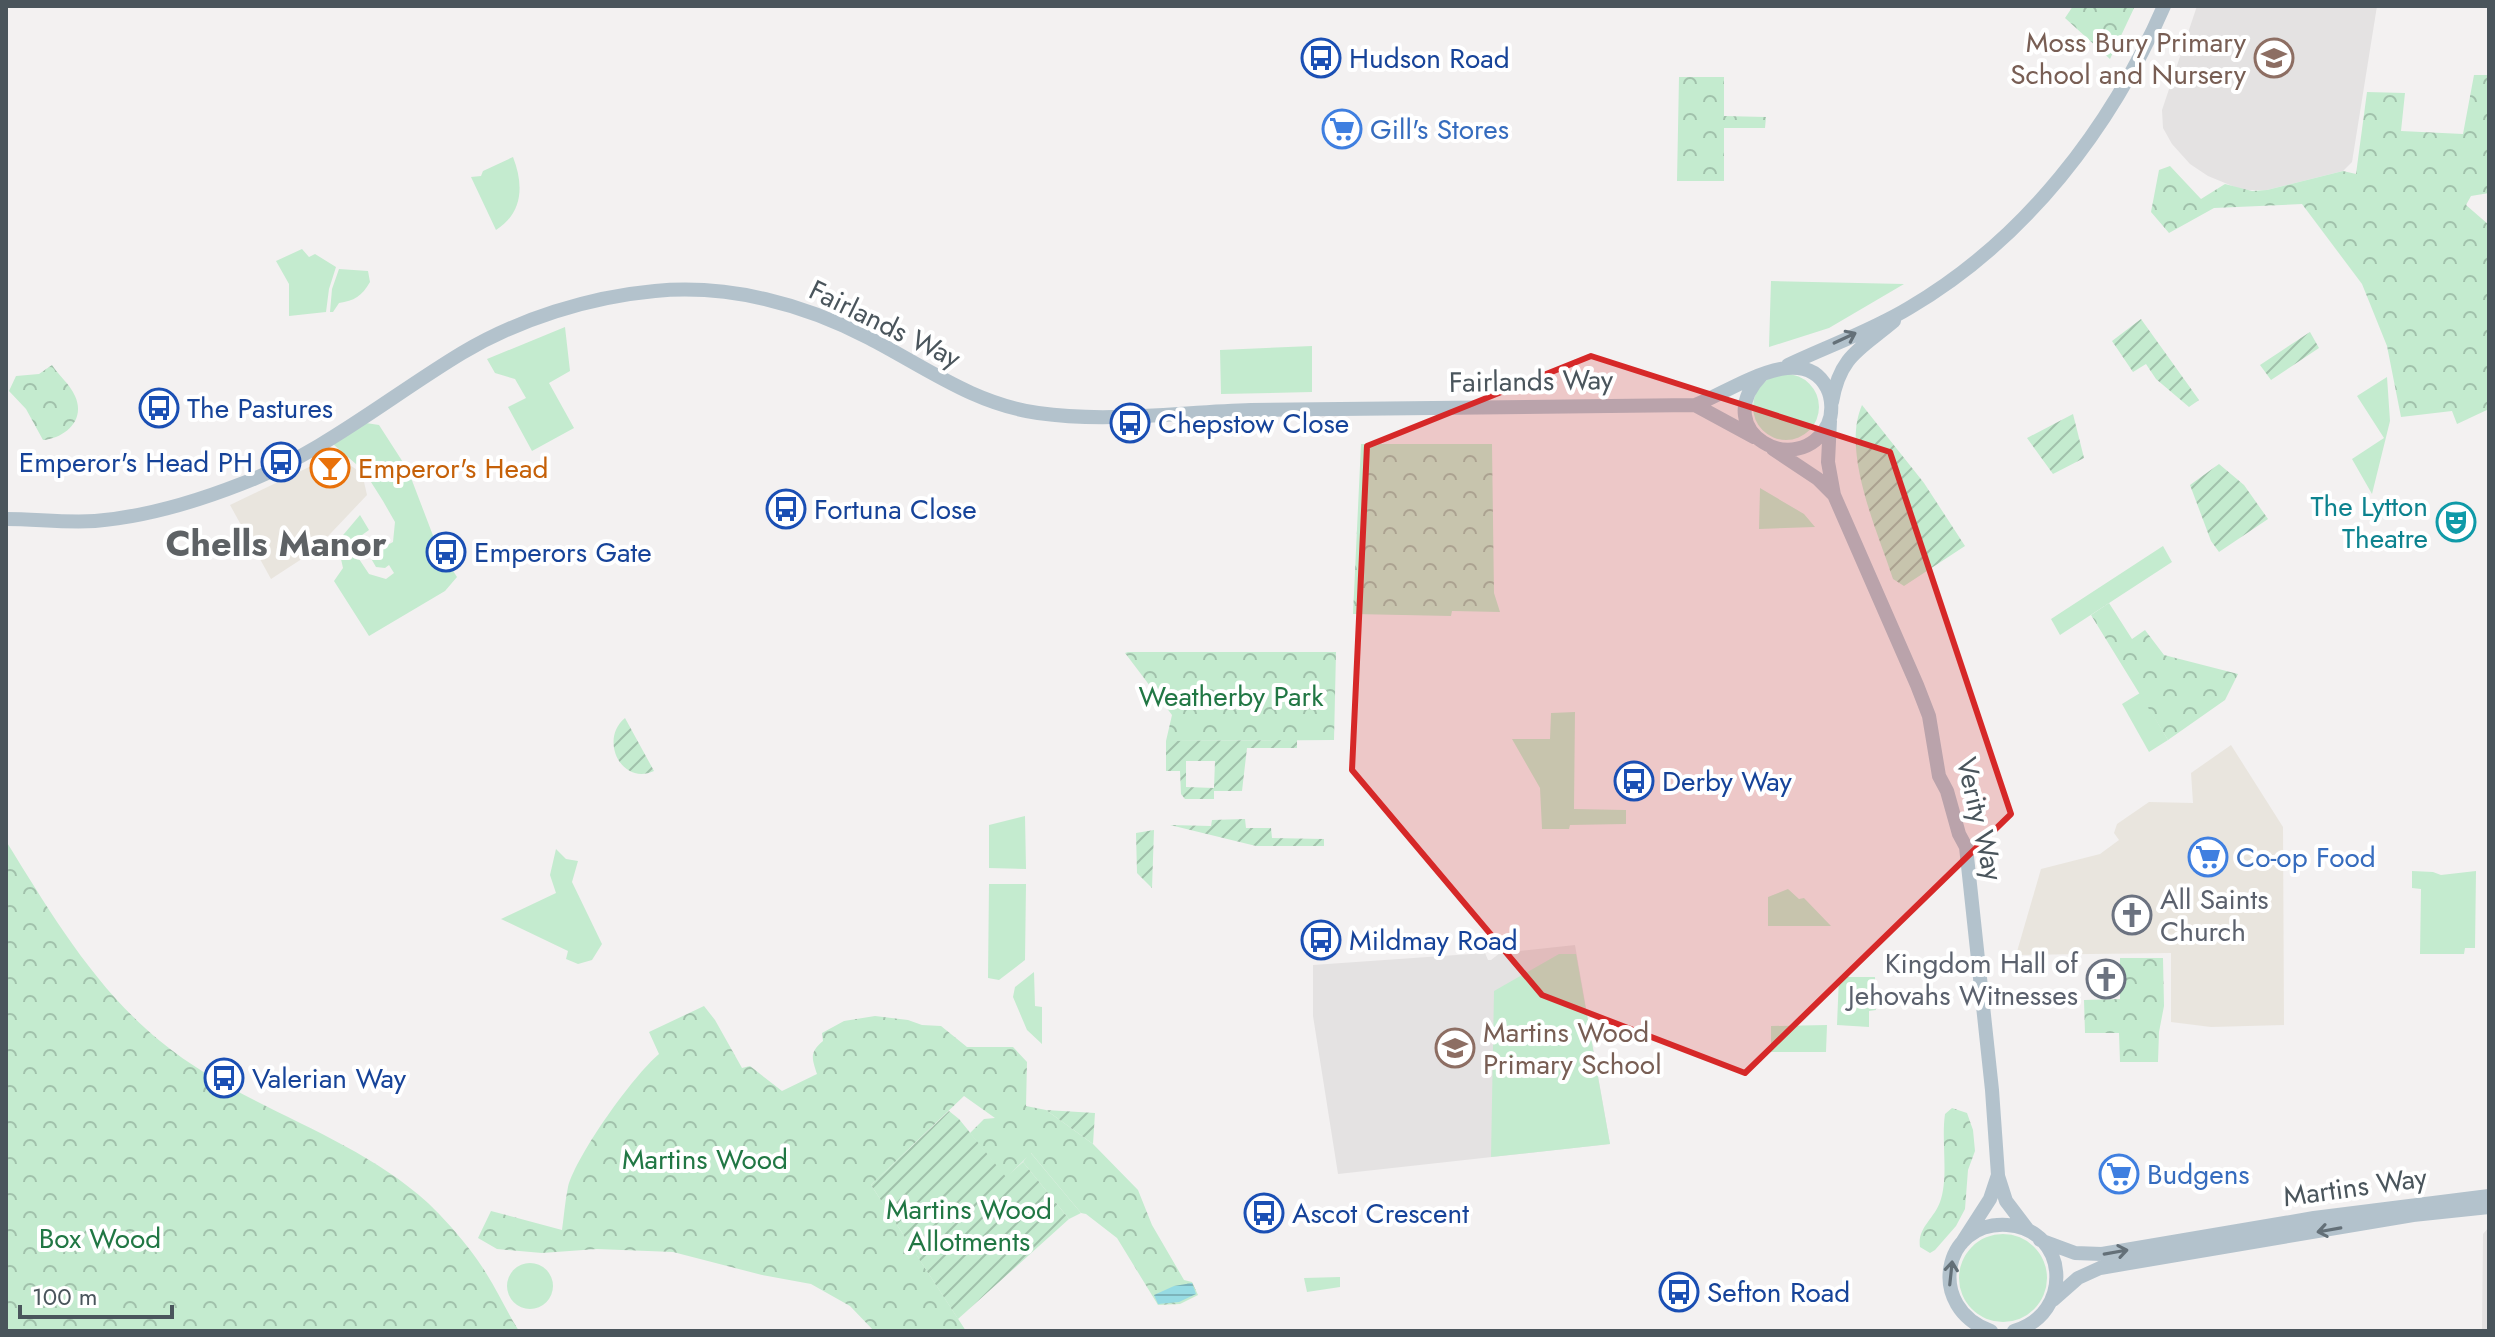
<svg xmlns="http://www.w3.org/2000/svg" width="2495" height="1337" font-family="Jost,sans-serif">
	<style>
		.commercial { fill: #e9e5de }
		.education { fill: #e4e2e2 }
		.grass { fill: #c4ebcf }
		.forest { fill: url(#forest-crowns) }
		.garden { fill: url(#garden-furrows); fill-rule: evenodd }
		.water { fill: url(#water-rules) }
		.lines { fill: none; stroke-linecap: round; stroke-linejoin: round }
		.major { stroke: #b3c2cc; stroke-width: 14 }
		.oneway { stroke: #647078 }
		.marked { fill: #d62828; fill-opacity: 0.2; stroke: #d62828; stroke-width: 6; stroke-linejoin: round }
		.labels { text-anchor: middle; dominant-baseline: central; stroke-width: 8; stroke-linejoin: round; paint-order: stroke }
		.education-label { font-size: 28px; fill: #785e54; stroke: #fff; text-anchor: end }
		.transit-label { font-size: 28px; fill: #164399; stroke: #fff; text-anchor: start }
		.shop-label { font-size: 28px; fill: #366cbe; stroke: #fff; text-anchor: start }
		.street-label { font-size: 28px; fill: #4a555c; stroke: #fff }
		.food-label { font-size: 28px; fill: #c56008; stroke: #fff; text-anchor: start }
		.culture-label { font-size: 28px; fill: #0d838f; stroke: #fff; text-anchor: end }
		.park-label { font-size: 28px; fill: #217744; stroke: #fff }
		.worship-label { font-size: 28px; fill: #5b616d; stroke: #fff; text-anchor: start }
		.district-label { font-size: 36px; font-weight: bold; fill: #5e6265; stroke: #fff }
	</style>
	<defs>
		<pattern id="forest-crowns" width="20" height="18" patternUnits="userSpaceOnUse" patternTransform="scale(2)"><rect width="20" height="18" fill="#c4ebcf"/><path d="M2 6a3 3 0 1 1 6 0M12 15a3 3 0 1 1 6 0" fill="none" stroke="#a1c1ab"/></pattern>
		<pattern id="garden-furrows" width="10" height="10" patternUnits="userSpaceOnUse" patternTransform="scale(2)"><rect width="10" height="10" fill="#c4ebcf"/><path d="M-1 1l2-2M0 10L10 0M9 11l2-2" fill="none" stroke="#a1c1ab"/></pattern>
		<pattern id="water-rules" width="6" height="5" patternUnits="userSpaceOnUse" patternTransform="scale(2)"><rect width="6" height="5" fill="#96dbe3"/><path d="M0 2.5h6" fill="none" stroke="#7cb4bb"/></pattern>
	</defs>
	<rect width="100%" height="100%" fill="#f3f1f1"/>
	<path class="commercial" d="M334,455L362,473L367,495L314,551L271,579L230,505Z
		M2231,745L2283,827L2284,1025L2211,1027L2171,1022V953L2016,955L2041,869L2100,854L2119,840L2114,833L2117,824L2149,802L2193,803L2191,773Z"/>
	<path class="education" d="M2197,6H2377L2352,162L2343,171L2267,190H2242L2208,176L2190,164L2172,144L2163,128L2162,110Z
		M1575,945L1610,1144L1338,1174L1313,1016V965L1485,953L1488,960H1491L1500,953Z
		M2489,1227V1331H2482L2483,1234Z"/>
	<path class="grass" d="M513,157C524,185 523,213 496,230L471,177L481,176L483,171Z
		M302,249L309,257L315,254L336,267L329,289L326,312L289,316V284L276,261Z
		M339,269L368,271L370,282C362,296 354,301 339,303L333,312H330L332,289Z
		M1771,281L1904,284L1829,328L1769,347Z
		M565,327L570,371L549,383L574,428L532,451L508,407L526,398L515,379L495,373L487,359Z
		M1312,346V392L1221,394L1220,350Z
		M1753 407a33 33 0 1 1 66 0a33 33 0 1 1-66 0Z
		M2387,377L2390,421L2372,494L2352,459L2384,438L2357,396Z
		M366,423L379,425L408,470L437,546L457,577L445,591L369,636L334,581L343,568L341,559L333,547L360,515L369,530L355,540L353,550L369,574L386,579L394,573L389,565L385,568L376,567L369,555L393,542L395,522L383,501L364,471L333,444Z
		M1760,488L1804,514L1815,527L1759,529Z
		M2163,546L2172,562L2060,635L2051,619Z
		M2140,693L2168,740L2149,752L2122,704Z
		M1575,712L1574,809L1626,810V824L1570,825L1569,829H1542L1540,788L1512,739H1550L1551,713Z
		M1025,816L1026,869L989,868V825Z
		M556,849L566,859L578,861L572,882L602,944L592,960L578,964L566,959L568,951L501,919L556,893L550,875Z
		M2412,871L2433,872L2441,875L2476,871L2475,948H2465L2464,954H2420L2421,889L2412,888Z
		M989,884H1026L1025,960L999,980L988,978Z
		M1788,889L1799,899L1804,898L1831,926H1768V897Z
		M1559,954H1576L1610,1144L1491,1157L1494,991Z
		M1034,972L1035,1006L1042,1007V1044L1027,1030L1013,997L1015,987Z
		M1839,977H1875L1876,1010L1869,1011V1027L1837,1025Z
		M1827,1025L1826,1052H1771V1026Z
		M1030,1152L1081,1213L1069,1219L1023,1162Z
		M1959 1278a44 44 0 1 1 88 0a44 44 0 1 1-88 0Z
		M507 1286a23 23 0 1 1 46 0a23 23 0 1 1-46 0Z
		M1340,1277V1287L1307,1292L1304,1278Z"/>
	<path class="forest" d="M2073,6H2135L2110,59L2065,18Z
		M2474,75H2489V193L2471,196L2466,205L2489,225V409L2457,424L2452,411L2401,417L2387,346L2362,284L2302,204L2214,208L2169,233L2151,212L2159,170L2170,166L2201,199L2225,184L2252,191L2267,190L2343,171L2356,174L2367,92L2405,93L2401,131L2463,134Z
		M1679,77H1724V116L1766,117L1765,128H1724V181H1677Z
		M52,365C59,376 70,384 75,396C86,420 65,438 43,440L26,409L9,391L16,376L39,374Z
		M1361,444H1492L1494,593L1500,612L1452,611L1451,616L1353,614Z
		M2109,603L2132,639L2145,630L2164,655L2238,674L2225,700L2168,740L2091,615Z
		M1128,652H1336L1334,740L1166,741L1172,715L1125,653Z
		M6,841C50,912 94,987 160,1041C241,1108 350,1132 428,1203C447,1221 473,1251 486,1273C498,1292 507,1312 519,1331H6Z
		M2120,958H2163L2164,1006L2159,1032L2158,1062H2120L2119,1033H2085L2084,1000L2120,999Z
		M704,1006L715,1020L742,1068L750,1066L782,1091L817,1074C812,1058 809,1053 823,1041L822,1033L844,1021L875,1016L908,1020L922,1025L941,1026L967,1047H1013L1027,1062L1026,1106L1046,1110L1093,1144L1138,1190L1152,1225L1184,1280L1192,1282L1198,1295L1180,1304L1158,1305L1117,1238L1086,1214L1081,1213L1031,1153L1006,1178L970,1133L984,1119L995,1118L964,1096L871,1185L966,1331H874L850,1306L811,1284L762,1275L673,1252L597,1249L542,1253L497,1249L478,1238L491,1211L562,1230C564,1216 565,1201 568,1187C577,1154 633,1076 659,1054L649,1032Z
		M1952,1108L1967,1113L1973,1130L1975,1151L1968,1170L1965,1209L1956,1226L1935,1250L1930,1253L1920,1247C1917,1228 1934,1219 1940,1202C1949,1177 1941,1142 1945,1114Z"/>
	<path class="garden" d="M2141,319L2199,400L2189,407L2156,379L2146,364L2133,372L2112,341Z
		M2310,332L2319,348L2271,380L2260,365Z
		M1862,405L1924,483L1965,546L1904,586L1893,579C1878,532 1841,453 1862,405Z
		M2073,414L2084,458L2053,474L2027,438Z
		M2219,464L2244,485L2268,519L2219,552L2211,541L2190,485Z
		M625,718L654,771C621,786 599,739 625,718Z
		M1297,740V748H1247L1242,791H1214V799H1185L1181,794L1180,771H1166V741ZM1186,761H1215L1214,788L1186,787Z
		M1245,819L1246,828H1271L1272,838L1324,839V846H1256L1170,825L1211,826L1212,820Z
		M1154,830L1152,888L1137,873L1136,833Z
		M1046,1110L1095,1113L1093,1144Z
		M949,1111L959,1119L1006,1177L1023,1162L1069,1219L958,1319L871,1185Z"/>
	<path class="water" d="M1192,1283L1196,1294L1179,1302L1158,1304L1154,1295L1174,1286Z"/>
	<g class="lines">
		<path class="major" d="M1788,365C1828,346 1871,331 1909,308C2025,240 2111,128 2164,6
			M1832,402C1840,355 1861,349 1894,321
			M1695,405L1754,437
			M1830,421L1828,462L1834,495L1917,685L1929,716L1939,776L1947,791L1959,834L1966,847L1992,1090L1998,1175L1990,1199L1961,1244
			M1773,449L1818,479L1833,494
			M6,519C36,519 65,523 95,521C144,517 195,502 241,484C321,454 389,397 462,353C519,319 589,297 655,291C729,284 804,304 869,338C925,367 974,404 1038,413C1108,423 1180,412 1251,410C1399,408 1547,406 1695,405C1730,392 1802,339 1827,388C1832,398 1833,413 1828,424C1798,482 1708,431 1761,376
			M1998,1176L2006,1201L2028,1230
			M2040,1240L2075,1253L2102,1254L2314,1218L2489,1196
			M2053,1300L2078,1278L2100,1268L2413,1215L2489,1207
			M1991,1331C1926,1308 1942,1221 2007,1225C2069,1229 2074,1314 2014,1331"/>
	</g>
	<defs><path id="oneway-shaft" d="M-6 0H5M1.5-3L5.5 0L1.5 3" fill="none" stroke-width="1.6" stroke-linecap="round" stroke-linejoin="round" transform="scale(2)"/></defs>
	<g class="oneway">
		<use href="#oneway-shaft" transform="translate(1845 338) rotate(-25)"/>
		<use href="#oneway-shaft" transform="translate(2329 1230) rotate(170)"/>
		<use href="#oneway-shaft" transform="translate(2116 1252) rotate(-10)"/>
		<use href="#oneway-shaft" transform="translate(1951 1273) rotate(-84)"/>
	</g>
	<path class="marked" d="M1591,356L1890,452L2011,814L1745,1073L1542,995L1352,770L1367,446Z"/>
	<defs>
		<g id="bus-ring" transform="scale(2)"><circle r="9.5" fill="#fff" stroke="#1a4fb4" stroke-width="1.5"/><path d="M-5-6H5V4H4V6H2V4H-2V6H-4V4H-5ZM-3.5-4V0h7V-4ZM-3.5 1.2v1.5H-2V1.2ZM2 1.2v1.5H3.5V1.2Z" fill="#1a4fb4"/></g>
		<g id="school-ring" transform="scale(2)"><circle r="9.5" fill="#fff" stroke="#8d6e63" stroke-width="1.5"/><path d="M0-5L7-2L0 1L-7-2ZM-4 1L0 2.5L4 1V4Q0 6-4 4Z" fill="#8d6e63"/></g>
		<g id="supermarket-ring" transform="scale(2)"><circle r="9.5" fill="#fff" stroke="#3f7fe0" stroke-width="1.5"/><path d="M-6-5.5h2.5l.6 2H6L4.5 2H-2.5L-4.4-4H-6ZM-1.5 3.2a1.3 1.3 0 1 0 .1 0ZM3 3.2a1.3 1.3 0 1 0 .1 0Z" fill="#3f7fe0"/></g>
		<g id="bar-ring" transform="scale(2)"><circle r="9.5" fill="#fff" stroke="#e8710a" stroke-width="1.5"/><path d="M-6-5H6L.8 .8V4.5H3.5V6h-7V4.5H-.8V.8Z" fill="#e8710a"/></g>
		<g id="theatre-ring" transform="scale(2)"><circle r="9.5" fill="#fff" stroke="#0f9aa8" stroke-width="1.5"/><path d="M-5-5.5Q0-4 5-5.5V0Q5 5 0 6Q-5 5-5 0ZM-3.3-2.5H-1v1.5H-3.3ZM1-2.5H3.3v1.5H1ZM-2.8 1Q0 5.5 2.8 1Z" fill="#0f9aa8"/></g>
		<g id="church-ring" transform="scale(2)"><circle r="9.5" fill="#fff" stroke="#6b7280" stroke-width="1.5"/><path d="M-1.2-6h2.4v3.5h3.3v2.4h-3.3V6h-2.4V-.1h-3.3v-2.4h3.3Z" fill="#6b7280"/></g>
	</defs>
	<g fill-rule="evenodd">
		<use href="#bus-ring" x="1321" y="58"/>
		<use href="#school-ring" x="2274" y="58"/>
		<use href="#supermarket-ring" x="1342" y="129"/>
		<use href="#bus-ring" x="159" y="408"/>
		<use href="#bus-ring" x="1130" y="423"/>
		<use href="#bus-ring" x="281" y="462"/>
		<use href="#bar-ring" x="330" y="468"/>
		<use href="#bus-ring" x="786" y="509"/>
		<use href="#theatre-ring" x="2456" y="522"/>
		<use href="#bus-ring" x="446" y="552"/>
		<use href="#bus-ring" x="1634" y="781"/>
		<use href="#supermarket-ring" x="2208" y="857"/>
		<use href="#church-ring" x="2132" y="915"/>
		<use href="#bus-ring" x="1321" y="940"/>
		<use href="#church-ring" x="2106" y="979"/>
		<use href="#school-ring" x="1455" y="1048"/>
		<use href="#bus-ring" x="224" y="1078"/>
		<use href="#supermarket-ring" x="2119" y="1174"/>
		<use href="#bus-ring" x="1264" y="1213"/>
		<use href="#bus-ring" x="1679" y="1292"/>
	</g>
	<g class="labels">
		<g class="education-label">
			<text x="2246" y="42">Moss Bury Primary<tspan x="2246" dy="32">School and Nursery</tspan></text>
			<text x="1483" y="1032" text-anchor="start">Martins Wood<tspan x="1483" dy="32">Primary School</tspan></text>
		</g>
		<g class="transit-label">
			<text x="1349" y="58">Hudson Road</text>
			<text x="187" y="408">The Pastures</text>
			<text x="1158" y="423">Chepstow Close</text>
			<text x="253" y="462" text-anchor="end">Emperor's Head PH</text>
			<text x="814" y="509">Fortuna Close</text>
			<text x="474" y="552">Emperors Gate</text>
			<text x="1662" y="781">Derby Way</text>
			<text x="1349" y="940">Mildmay Road</text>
			<text x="252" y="1078">Valerian Way</text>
			<text x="1292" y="1213">Ascot Crescent</text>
			<text x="1707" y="1292">Sefton Road</text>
		</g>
		<g class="shop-label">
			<text x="1370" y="129">Gill's Stores</text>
			<text x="2236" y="857">Co-op Food</text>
			<text x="2147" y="1174">Budgens</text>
		</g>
		<g class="street-label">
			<text transform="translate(885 324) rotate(26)">Fairlands Way</text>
			<text transform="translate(1531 381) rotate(-1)">Fairlands Way</text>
			<text transform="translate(1980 819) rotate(77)">Verity Way</text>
			<text transform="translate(2355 1187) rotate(-8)">Martins Way</text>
		</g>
		<g class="food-label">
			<text x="358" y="468">Emperor's Head</text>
		</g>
		<g class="culture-label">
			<text x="2428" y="506">The Lytton<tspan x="2428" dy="32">Theatre</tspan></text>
		</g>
		<g class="park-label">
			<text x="1231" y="696">Weatherby Park</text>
			<text x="705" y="1159">Martins Wood</text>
			<text x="969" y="1209">Martins Wood<tspan x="969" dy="32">Allotments</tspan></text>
			<text x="100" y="1238">Box Wood</text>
		</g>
		<g class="worship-label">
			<text x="2160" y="899">All Saints<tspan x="2160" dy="32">Church</tspan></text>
			<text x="2078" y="963" text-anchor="end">Kingdom Hall of<tspan x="2078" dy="32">Jehovahs Witnesses</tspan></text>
		</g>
		<g class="district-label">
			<text x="276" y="543">Chells Manor</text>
		</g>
	</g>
	<rect width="2495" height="1337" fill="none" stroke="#4a555c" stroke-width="16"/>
	<path d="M20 1305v12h152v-12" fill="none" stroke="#4a555c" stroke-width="4"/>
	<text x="32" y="1305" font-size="24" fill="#4a555c" stroke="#ffffff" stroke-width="6" paint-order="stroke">100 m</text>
</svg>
